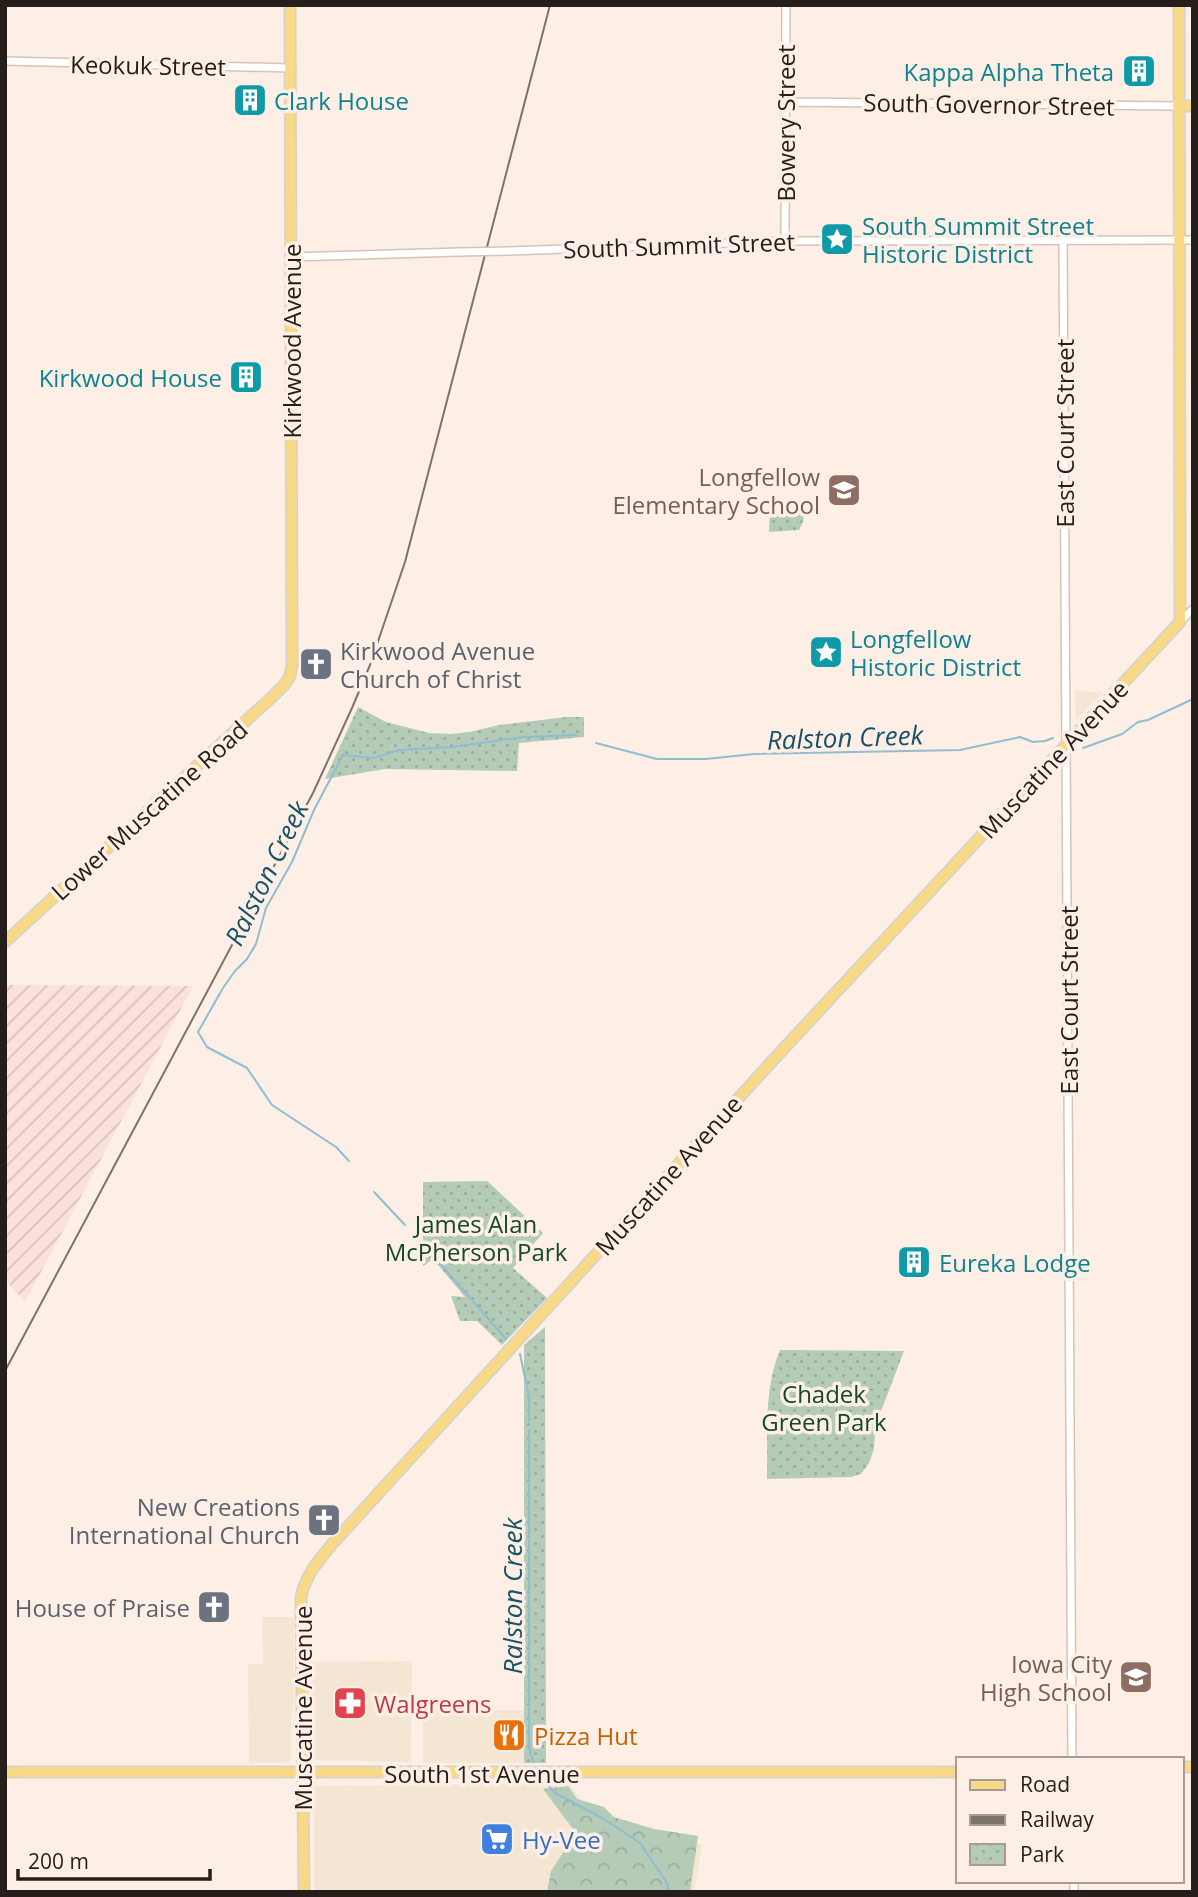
<svg xmlns="http://www.w3.org/2000/svg" width="1198" height="1897" font-family="'Open Sans',sans-serif">
	<style>
		.commercial { fill: #f5e5d3 }
		.industrial { fill: url(#industrial-furrows) }
		.forest { fill: url(#forest-crowns) }
		.park { fill: url(#park-dots) }
		.lines { fill: none; stroke-linecap: round; stroke-linejoin: round }
		.stream { stroke: #8fbdd2; stroke-width: 2 }
		.minor-casing { stroke: #d5c4b7; stroke-width: 10 }
		.major-casing { stroke: #d3d2d1; stroke-width: 13 }
		.minor { stroke: #fff; stroke-width: 7 }
		.major { stroke: #f8d987; stroke-width: 10 }
		.rail { stroke: #7d736d; stroke-width: 2 }
		.minor-bridge-casing { stroke: #d5c4b7; stroke-width: 10; stroke-linecap: butt }
		.minor-bridge { stroke: #fff; stroke-width: 7 }
		.labels { text-anchor: middle; dominant-baseline: central; stroke-width: 7; stroke-linejoin: round; paint-order: stroke }
		.street-label { font-size: 24px; fill: #251e1a; stroke: #fdefe5 }
		.culture-label { font-size: 24px; fill: #0d838f; stroke: #fdefe5; text-anchor: start }
		.education-label { font-size: 24px; fill: #785e54; stroke: #fdefe5; text-anchor: end }
		.worship-label { font-size: 24px; fill: #5b616d; stroke: #fdefe5; text-anchor: end }
		.park-label { font-size: 24px; fill: #134a23; stroke: #fdefe5 }
		.health-label { font-size: 24px; fill: #be3a42; stroke: #fdefe5; text-anchor: start }
		.food-label { font-size: 24px; fill: #c56008; stroke: #fdefe5; text-anchor: start }
		.shop-label { font-size: 24px; fill: #366cbe; stroke: #fdefe5; text-anchor: start }
		.water-label { font-size: 26px; font-style: italic; fill: #175268; stroke: #fdefe5 }
	</style>
	<defs>
		<pattern id="industrial-furrows" width="10" height="10" patternUnits="userSpaceOnUse" patternTransform="scale(1.75)"><rect width="10" height="10" fill="#fbe1dc"/><path d="M-1 1l2-2M0 10L10 0M9 11l2-2" fill="none" stroke="#d7c1bc"/></pattern>
		<pattern id="forest-crowns" width="20" height="18" patternUnits="userSpaceOnUse" patternTransform="scale(1.75)"><rect width="20" height="18" fill="#b4cbb7"/><path d="M2 6a3 3 0 1 1 6 0M12 15a3 3 0 1 1 6 0" fill="none" stroke="#9bae9d"/></pattern>
		<pattern id="park-dots" width="8" height="8" patternUnits="userSpaceOnUse" patternTransform="scale(1.75)"><rect width="8" height="8" fill="#b4cbb7"/><path d="M2 2h.1M6 6h.1" fill="none" stroke="#9bae9d" stroke-width="1.8" stroke-linecap="round"/></pattern>
	</defs>
	<rect width="100%" height="100%" fill="#fdefe5"/>
	<path class="commercial" d="M1075,691L1103,692L1076,720Z
		M262,1617H294V1700L291,1720V1757L287,1763H249L248,1664H263Z
		M412,1661L411,1762L313,1760L311,1662Z
		M423,1710H524V1763H423Z
		M520,1784L570,1785L605,1831L702,1844L694,1892H314V1786Z"/>
	<path class="industrial" d="M5,985L193,986L25,1302L5,1280Z"/>
	<path class="forest" d="M568,1786L577,1799L604,1807L614,1817L654,1829L698,1836L690,1892H547L551,1871L576,1833L543,1789Z"/>
	<path class="park" d="M770,510H805L803,522L799,530L769,532Z
		M358,707L386,722L429,733L451,734L470,732L499,725L566,717H584V737L519,743L517,771L385,769L325,779Z
		M487,1181L543,1233L513,1268L547,1298L502,1345L477,1321H460L451,1296L465,1297L433,1259L423,1266V1182Z
		M545,1327L546,1763H524V1345Z
		M780,1350L904,1351L875,1427L874,1449L869,1463L861,1474L851,1477L767,1479C768,1436 763,1391 780,1350Z"/>
	<g class="lines">
		<path class="stream" d="M596,743L657,759H706L754,754L960,750L1020,737L1033,742L1045,741L1053,738
			M1083,748L1122,734L1138,722L1148,720L1193,699
			M349,1161L336,1147L272,1105L247,1068L207,1047L198,1032L223,988L235,971L247,959L256,944L266,908L292,862L314,810L343,755L374,758L399,750L453,747L523,737L577,735
			M374,1192L405,1225
			M424,1245L506,1339
			M520,1354L529,1397V1421
			M529,1430V1736L530,1753L534,1762
			M547,1784L555,1793L604,1819L640,1843L667,1883L669,1892"/>
		<g class="minor-casing">
			<path id="minor" d="M5,61L290,68
				M786,102L1178,106
				M785,241L786,5
				M1063,241L1072,1759
				M510,251L785,241L1193,240
				M291,257L459,252
				M1180,622L1193,609
				M1074,1881V1892"/>
		</g>
		<g class="major-casing">
			<path id="major" d="M1178,106H1193
				M5,942L272,697L285,684L290,676L292,665L290,5
				M1182,1767H1193
				M5,1772H958
				M304,1892L301,1598C305,1575 319,1560 334,1542L775,1058L1180,622L1179,5"/>
		</g>
		<use href="#minor" class="minor"/>
		<use href="#major" class="major"/>
		<path class="rail" d="M5,1371L313,793L352,708L370,665L405,562L550,5"/>
		<g class="minor-bridge-casing">
			<path id="minor-bridge" d="M459,252L510,251"/>
		</g>
		<use href="#minor-bridge" class="minor-bridge"/>
	</g>
	<defs>
		<g id="building-square" transform="scale(1.75)"><rect x="-9" y="-9" width="18" height="18" rx="4" fill="#0f9aa8" stroke="#fdefe5"/><path d="M-4-6H4V6H1V3H-1V6H-4ZM-2.5-4.3h1.7v1.8h-1.7ZM.8-4.3h1.7v1.8H.8ZM-2.5-1h1.7V.8h-1.7ZM.8-1h1.7V.8H.8Z" fill="#fff"/></g>
		<g id="sight-square" transform="scale(1.75)"><rect x="-9" y="-9" width="18" height="18" rx="4" fill="#0f9aa8" stroke="#fdefe5"/><path d="M0-6L1.8-2.2L6-1.7L2.9 1.2L3.7 5.4L0 3.3L-3.7 5.4L-2.9 1.2L-6-1.7L-1.8-2.2Z" fill="#fff"/></g>
		<g id="school-square" transform="scale(1.75)"><rect x="-9" y="-9" width="18" height="18" rx="4" fill="#8d6e63" stroke="#fdefe5"/><path d="M0-5L7-2L0 1L-7-2ZM-4 1L0 2.5L4 1V4Q0 6-4 4Z" fill="#fff"/></g>
		<g id="church-square" transform="scale(1.75)"><rect x="-9" y="-9" width="18" height="18" rx="4" fill="#6b7280" stroke="#fdefe5"/><path d="M-1.2-6h2.4v3.5h3.3v2.4h-3.3V6h-2.4V-.1h-3.3v-2.4h3.3Z" fill="#fff"/></g>
		<g id="pharmacy-square" transform="scale(1.75)"><rect x="-9" y="-9" width="18" height="18" rx="4" fill="#e0444e" stroke="#fdefe5"/><path d="M-2-6h4v4h4v4h-4v4h-4v-4h-4v-4h4Z" fill="#fff"/></g>
		<g id="restaurant-square" transform="scale(1.75)"><rect x="-9" y="-9" width="18" height="18" rx="4" fill="#e8710a" stroke="#fdefe5"/><path d="M-5-6h1v4h1v-4h1v4h1v-4h1v5L-1.5 .5V6h-2V.5L-5-1ZM5-6V6H3V1.5H1.5Q1.5-4 5-6Z" fill="#fff"/></g>
		<g id="supermarket-square" transform="scale(1.75)"><rect x="-9" y="-9" width="18" height="18" rx="4" fill="#3f7fe0" stroke="#fdefe5"/><path d="M-6-5.5h2.5l.6 2H6L4.5 2H-2.5L-4.4-4H-6ZM-1.5 3.2a1.3 1.3 0 1 0 .1 0ZM3 3.2a1.3 1.3 0 1 0 .1 0Z" fill="#fff"/></g>
	</defs>
	<g fill-rule="evenodd">
		<use href="#building-square" x="1139" y="71"/>
		<use href="#building-square" x="250" y="100"/>
		<use href="#sight-square" x="837" y="239"/>
		<use href="#building-square" x="246" y="377"/>
		<use href="#school-square" x="844" y="490"/>
		<use href="#sight-square" x="826" y="652"/>
		<use href="#church-square" x="316" y="664"/>
		<use href="#building-square" x="914" y="1262"/>
		<use href="#church-square" x="324" y="1520"/>
		<use href="#church-square" x="214" y="1607"/>
		<use href="#school-square" x="1136" y="1677"/>
		<use href="#pharmacy-square" x="350" y="1703"/>
		<use href="#restaurant-square" x="509" y="1735"/>
		<use href="#supermarket-square" x="497" y="1839"/>
	</g>
	<g class="labels">
		<g class="street-label">
			<text transform="translate(148 65) rotate(1)">Keokuk Street</text>
			<text transform="translate(989 104) rotate(1)">South Governor Street</text>
			<text transform="translate(785 123) rotate(-90)">Bowery Street</text>
			<text transform="translate(679 245) rotate(-2)">South Summit Street</text>
			<text transform="translate(291 341) rotate(-90)">Kirkwood Avenue</text>
			<text transform="translate(1064 433) rotate(-90)">East Court Street</text>
			<text transform="translate(1053 759) rotate(-47)">Muscatine Avenue</text>
			<text transform="translate(149 810) rotate(-42)">Lower Muscatine Road</text>
			<text transform="translate(1068 1000) rotate(-90)">East Court Street</text>
			<text transform="translate(668 1175) rotate(-48)">Muscatine Avenue</text>
			<text transform="translate(302 1708) rotate(-90)">Muscatine Avenue</text>
			<text x="482" y="1773">South 1st Avenue</text>
		</g>
		<g class="culture-label">
			<text x="1114" y="71" text-anchor="end">Kappa Alpha Theta</text>
			<text x="274" y="100">Clark House</text>
			<text x="862" y="225">South Summit Street<tspan x="862" dy="28">Historic District</tspan></text>
			<text x="222" y="377" text-anchor="end">Kirkwood House</text>
			<text x="850" y="638">Longfellow<tspan x="850" dy="28">Historic District</tspan></text>
			<text x="939" y="1262">Eureka Lodge</text>
		</g>
		<g class="education-label">
			<text x="820" y="476">Longfellow<tspan x="820" dy="28">Elementary School</tspan></text>
			<text x="1112" y="1663">Iowa City<tspan x="1112" dy="28">High School</tspan></text>
		</g>
		<g class="worship-label">
			<text x="340" y="650" text-anchor="start">Kirkwood Avenue<tspan x="340" dy="28">Church of Christ</tspan></text>
			<text x="300" y="1506">New Creations<tspan x="300" dy="28">International Church</tspan></text>
			<text x="190" y="1607">House of Praise</text>
		</g>
		<g class="park-label">
			<text x="476" y="1223">James Alan<tspan x="476" dy="28">McPherson Park</tspan></text>
			<text x="824" y="1393">Chadek<tspan x="824" dy="28">Green Park</tspan></text>
		</g>
		<g class="health-label">
			<text x="374" y="1703">Walgreens</text>
		</g>
		<g class="food-label">
			<text x="534" y="1735">Pizza Hut</text>
		</g>
		<g class="shop-label">
			<text x="522" y="1839">Hy-Vee</text>
		</g>
		<g class="water-label">
			<text transform="translate(845 737) rotate(-2)">Ralston Creek</text>
			<text transform="translate(266 873) rotate(-64)">Ralston Creek</text>
			<text transform="translate(512 1596) rotate(-90)">Ralston Creek</text>
		</g>
	</g>
	<rect width="1198" height="1897" fill="none" stroke="#251e1a" stroke-width="14"/>
	<rect x="956" y="1757" width="228" height="126" fill="#fdefe5" stroke="#a79b94" stroke-width="2"/>
	<rect x="970" y="1780" width="35" height="10" fill="#f8d987" stroke="#a79b94" stroke-width="2"/>
	<text x="1020" y="1792" font-size="21" fill="#251e1a">Road</text>
	<rect x="970" y="1815" width="35" height="10" fill="#7d736d" stroke="#a79b94" stroke-width="2"/>
	<text x="1020" y="1827" font-size="21" fill="#251e1a">Railway</text>
	<rect x="970" y="1844" width="35" height="21" fill="url(#park-dots)" stroke="#a79b94" stroke-width="2"/>
	<text x="1020" y="1862" font-size="21" fill="#251e1a">Park</text>
	<path d="M18 1869v10h192v-10" fill="none" stroke="#251e1a" stroke-width="3.5"/>
	<text x="28" y="1869" font-size="21" fill="#251e1a" stroke="#fdefe5" stroke-width="5" paint-order="stroke">200 m</text>
</svg>
